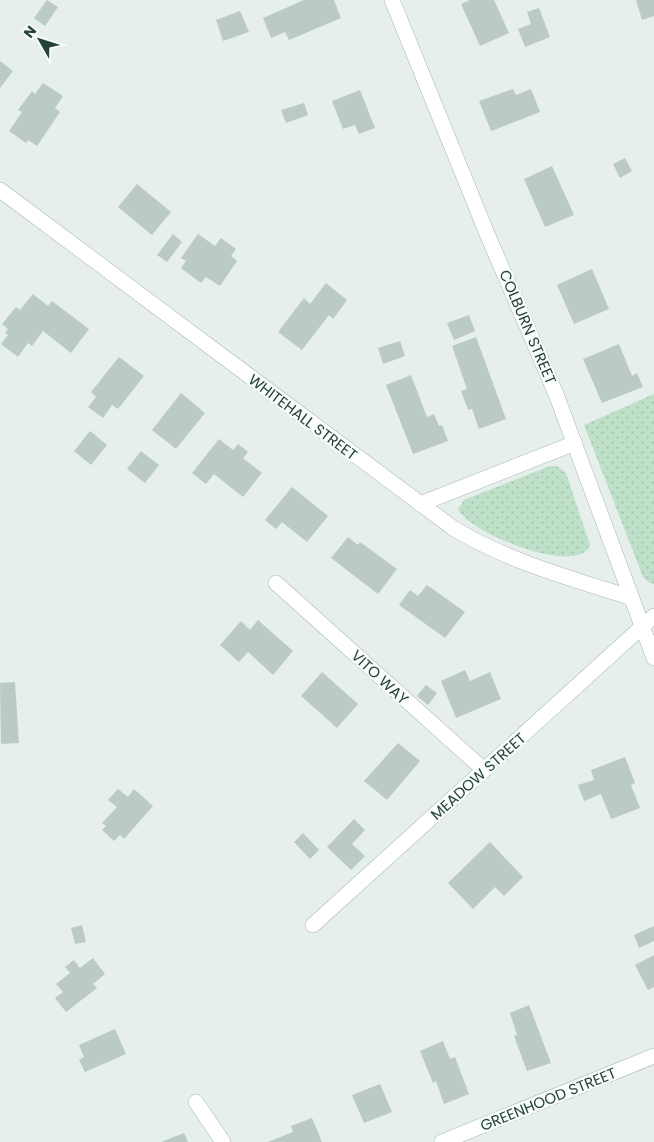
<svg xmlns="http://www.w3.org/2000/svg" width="654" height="1142" font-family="Poppins,sans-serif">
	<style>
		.park { fill: url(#park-dots) }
		.building { fill: #bbcac4 }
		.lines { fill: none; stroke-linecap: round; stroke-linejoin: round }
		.minor-casing { stroke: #a8b8b2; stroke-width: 16 }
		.minor { stroke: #fff; stroke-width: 15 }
		.labels { text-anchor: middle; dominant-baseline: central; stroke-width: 4.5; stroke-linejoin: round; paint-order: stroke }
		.street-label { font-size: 15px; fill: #24423a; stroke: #f7fbf9 }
	</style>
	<defs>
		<pattern id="park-dots" width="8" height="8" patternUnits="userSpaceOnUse" patternTransform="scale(1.25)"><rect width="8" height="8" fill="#bfe0c8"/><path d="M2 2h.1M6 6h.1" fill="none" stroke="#a4c1ad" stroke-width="1.8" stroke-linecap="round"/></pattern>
	</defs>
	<rect width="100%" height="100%" fill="#e6efeb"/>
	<path class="park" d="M654,394V584L648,582L643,577L584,425Z
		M550,466H557L566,473L590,545C577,578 468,532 458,509L464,500Z"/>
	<path class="building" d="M47,0L58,7L45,26L34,18Z
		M304,0H334L341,18L289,40L285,32L271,38L263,18Z
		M470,0H494L509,33L480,46L461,4Z
		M636,0H654V16L642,20Z
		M539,8L550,37L525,47L518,29L531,24L527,12Z
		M240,11L249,32L223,41L216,20Z
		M0,61L13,71L0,88Z
		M43,83L63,96L55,108L60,112L37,146L28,140L26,143L9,131L22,112L18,110L32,91L35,94Z
		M513,89L516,95L531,89L540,112L491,131L479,101Z
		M360,90L375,128L359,134L355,125L343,129L332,101Z
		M304,103L308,115L286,123L281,110Z
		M625,158L632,171L620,178L613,164Z
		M552,166L574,215L545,227L524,179Z
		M137,184L171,212L152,235L118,207Z
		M173,234L182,242L167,262L157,255Z
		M198,234L215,246L221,238L236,249L231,256L237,261L220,286L206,277L201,283L181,268L186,261L181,258Z
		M592,269L609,309L574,324L557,285Z
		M326,283L347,300L333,319L329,315L302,350L278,332L304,298L310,304Z
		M33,294L48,306L52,301L89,329L71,353L43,331L32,346L28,343L18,357L1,344L8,335L5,333L8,329L2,324L16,307L20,310Z
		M469,315L475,331L454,340L447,323Z
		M476,337L506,419L479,429L472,409L468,410L461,391L467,389L452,346Z
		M400,341L405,356L383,364L378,348Z
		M619,344L632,376L637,373L643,387L602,403L583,359Z
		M119,357L144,376L118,409L112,405L103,418L88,407L96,397L91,392Z
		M411,375L427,417L434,414L439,426L442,425L448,441L413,454L386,385Z
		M181,393L205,413L176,449L152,430Z
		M90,431L107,445L91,465L74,451Z
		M219,439L233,450L238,444L248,452L243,458L262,473L243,497L214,474L206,484L192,473Z
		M141,451L159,465L145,483L127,469Z
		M292,487L328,516L307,542L282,522L276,529L265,520Z
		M348,537L358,545L360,542L397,569L378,594L331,558Z
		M427,585L465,612L445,638L399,605L410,590L418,596Z
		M258,620L293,651L273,675L248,652L239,662L220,645L241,621L250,630Z
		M465,670L470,681L490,672L501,699L456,718L441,681Z
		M322,672L358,704L337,728L301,696Z
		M15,682L19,743L1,744L0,683Z
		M426,685L437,693L428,705L417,696Z
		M398,743L420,761L387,800L364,781Z
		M625,757L635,783L631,785L640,808L611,819L601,794L584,801L578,785L594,780L591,770Z
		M118,789L128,797L134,789L153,806L124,839L120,835L114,841L102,830L106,826L102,823L117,807L108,800Z
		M354,819L365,830L352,844L365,856L351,870L327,847Z
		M303,833L319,850L310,859L294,842Z
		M490,842L523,877L504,896L495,887L473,909L448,883Z
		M82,925L86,942L75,944L71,928Z
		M654,926V941L639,948L634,935Z
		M654,955V987L648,990L635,965Z
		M93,958L105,974L93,984L97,988L66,1012L55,998L63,992L56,984L70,973L65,967L74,960L80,968Z
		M529,1005L551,1063L527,1071L514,1036L517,1035L510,1013Z
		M115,1029L126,1054L85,1072L79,1060L84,1057L79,1045Z
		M443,1041L450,1059L455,1057L469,1094L444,1104L436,1081L433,1083L420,1051Z
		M380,1084L392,1112L364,1123L352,1095Z
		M312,1118L322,1142H268L293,1132L291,1126Z
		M184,1133L188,1142H161Z"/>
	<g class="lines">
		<g class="minor-casing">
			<path id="minor" d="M392,0L488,236L556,394L654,658
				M0,190L453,528C509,562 570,578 632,598
				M420,504L575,443
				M276,583L484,770
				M313,925L654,616
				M196,1102L223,1142
				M442,1142L654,1056"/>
		</g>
		<use href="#minor" class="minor"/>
	</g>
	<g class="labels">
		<g class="street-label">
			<text transform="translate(528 327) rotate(67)">COLBURN STREET</text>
			<text transform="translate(303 417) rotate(37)">WHITEHALL STREET</text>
			<text transform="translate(380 677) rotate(43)">VITO WAY</text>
			<text transform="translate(478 776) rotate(-42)">MEADOW STREET</text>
			<text transform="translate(548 1099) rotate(-22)">GREENHOOD STREET</text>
		</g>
	</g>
	<g transform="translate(40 40) rotate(309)" stroke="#f7fbf9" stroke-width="4" paint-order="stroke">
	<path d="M0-4L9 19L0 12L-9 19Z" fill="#24423a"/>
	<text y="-8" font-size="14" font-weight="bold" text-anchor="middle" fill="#24423a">N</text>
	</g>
</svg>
